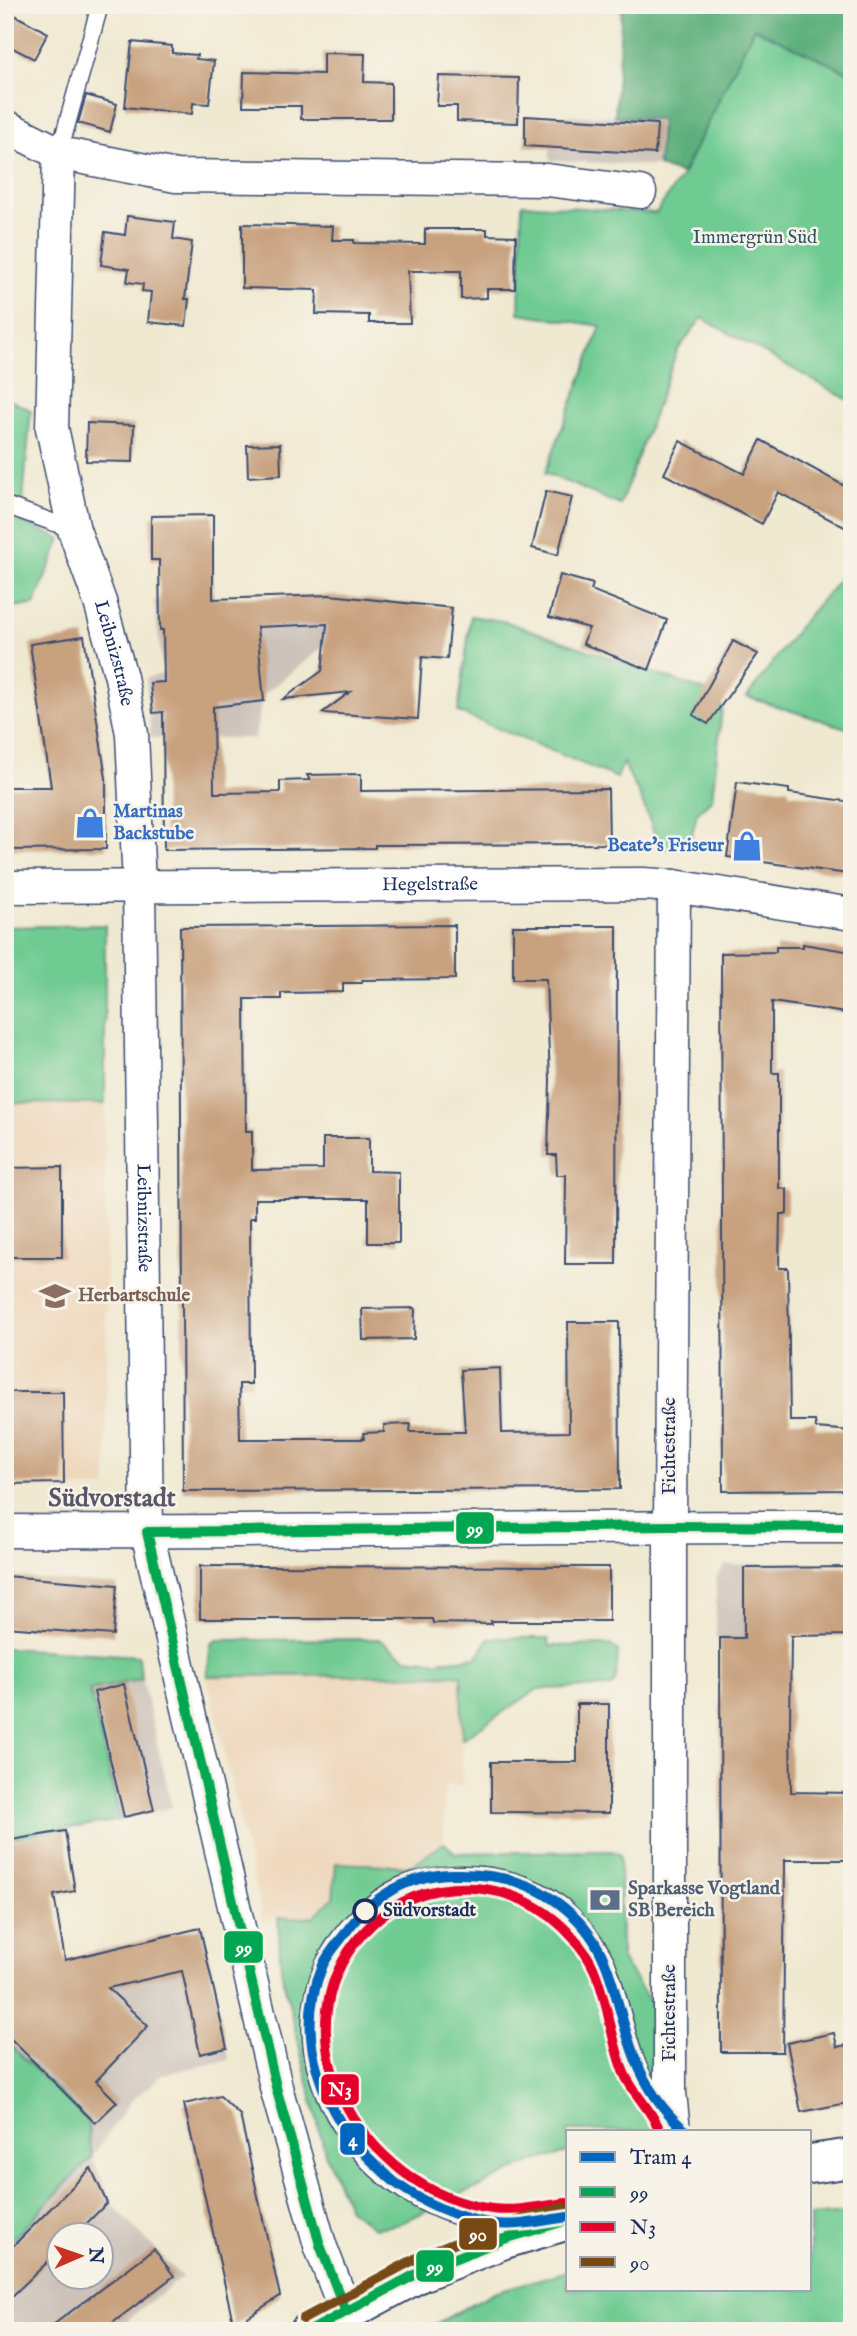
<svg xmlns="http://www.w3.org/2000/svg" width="857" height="2336" font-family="'IM FELL English',serif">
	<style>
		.built { fill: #eed7bb }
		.industrial { fill: #ccc2b9; fill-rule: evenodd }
		.green { fill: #70cb92; stroke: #467d78; stroke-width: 2 }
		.forest { fill: #5caf7c; stroke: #3c6f6d; stroke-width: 2 }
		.building { fill: #c8a17f }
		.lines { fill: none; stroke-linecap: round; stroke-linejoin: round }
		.lane-casing { stroke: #3b4b6f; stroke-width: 19 }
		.street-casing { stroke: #3b4b6f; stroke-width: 35 }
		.primary-casing { stroke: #3b4b6f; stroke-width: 42 }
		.lane { stroke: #fff; stroke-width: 16 }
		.street { stroke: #fff; stroke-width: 32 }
		.primary { stroke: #fff; stroke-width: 38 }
		.bus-1-casing { stroke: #f7f3e8; stroke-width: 16 }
		.bus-2-casing { stroke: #f7f3e8; stroke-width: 16 }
		.bus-3-casing { stroke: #f7f3e8; stroke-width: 16 }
		.bus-1 { stroke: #00a651; stroke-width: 10 }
		.bus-2 { stroke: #e4002b; stroke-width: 10 }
		.bus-3 { stroke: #774a15; stroke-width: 10 }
		.tram-1-casing { stroke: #f7f3e8; stroke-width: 16 }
		.tram-1 { stroke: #0065bd; stroke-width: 10 }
		.stop-dot { fill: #f7f3e8; stroke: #1b2f5e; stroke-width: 3.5 }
		.labels { text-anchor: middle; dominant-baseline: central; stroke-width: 5; stroke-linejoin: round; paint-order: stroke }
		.park-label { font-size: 19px; fill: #30566b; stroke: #f7f3e8 }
		.street-label { font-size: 19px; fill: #1b2f5e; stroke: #f7f3e8 }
		.shop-label { font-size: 19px; font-weight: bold; fill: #366cbe; stroke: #f7f3e8; text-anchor: start }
		.education-label { font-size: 19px; font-weight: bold; fill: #785e54; stroke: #f7f3e8; text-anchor: start }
		.service-label { font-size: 19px; font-weight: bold; fill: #4e5e75; stroke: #f7f3e8; text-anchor: start }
		.stop-label { font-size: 19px; font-weight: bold; fill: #1b2f5e; stroke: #f7f3e8; text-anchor: start }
		.district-label { font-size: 26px; font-weight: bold; fill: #58576a; stroke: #f7f3e8 }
		.line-badge { stroke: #f7f3e8; stroke-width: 2.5 }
		.badge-label { font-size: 19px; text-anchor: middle; font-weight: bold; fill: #fff }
	</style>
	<rect width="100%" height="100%" fill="#f7f3e8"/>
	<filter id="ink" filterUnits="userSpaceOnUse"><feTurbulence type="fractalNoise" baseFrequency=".0143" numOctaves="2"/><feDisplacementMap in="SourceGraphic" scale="14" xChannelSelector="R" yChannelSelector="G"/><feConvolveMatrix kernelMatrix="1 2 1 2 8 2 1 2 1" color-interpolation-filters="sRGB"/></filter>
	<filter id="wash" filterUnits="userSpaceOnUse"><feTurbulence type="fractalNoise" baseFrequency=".00686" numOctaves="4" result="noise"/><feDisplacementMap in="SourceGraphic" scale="28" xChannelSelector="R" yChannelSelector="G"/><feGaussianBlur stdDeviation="1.57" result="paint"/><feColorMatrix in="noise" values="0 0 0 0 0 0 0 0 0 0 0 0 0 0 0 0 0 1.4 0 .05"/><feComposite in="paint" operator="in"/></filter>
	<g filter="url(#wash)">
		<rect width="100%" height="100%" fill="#f0e9d2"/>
		<path class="built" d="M5,1103L105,1104L107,1488H5Z
			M461,1675L462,1786H445L444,1843L411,1866L336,1863L333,1898L313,1917L273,1918L263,1921L207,1676Z"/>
		<path class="industrial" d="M550,115L615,116L661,120L658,166L550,160Z
			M330,595L325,645L262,696L255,738H151L146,678L163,674L154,600Z
			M817,1563L818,1568L778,1638H716V1577L725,1565Z
			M142,1679L172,1807L120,1820L90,1690Z
			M203,1927L229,2060L163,2074L130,2102L92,2157L113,2205L182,2277L128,2319L131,2331H5V2247L92,2157L87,2120L5,2040V2011L41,1976L86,1953ZM60,2234H102V2276H60Z"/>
		<path class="green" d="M754,28L852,74V402L702,318L677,351L620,505L545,473L601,326L519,313L522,204L656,213L683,174Z
			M5,398L31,410L21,522L61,539L34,605L5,607Z
			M852,565V730L747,697L802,623Z
			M471,616L507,622L717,695L722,709L712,799L697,813L690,843L672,849L660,848L640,796L623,763L617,778L458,712Z
			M105,925V1104L5,1103V927Z
			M489,1638H548L550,1646L609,1645L618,1650L616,1681L611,1687L538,1689L462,1739L461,1675L207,1676L211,1644L217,1640L379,1639L406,1658L438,1661L477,1657Z
			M5,1648L138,1656L142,1679L90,1690L120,1820L5,1839Z
			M444,1843L455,1853L612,1851L620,1855L621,1958L653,2006L654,2131H568V2153L534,2161L396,2225L374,2228L349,2209L325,2153L281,1970L278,1918L313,1917L333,1898L336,1863L411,1866Z
			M5,2040L87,2120L92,2157L5,2247Z
			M852,2212V2331H423L494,2292L568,2271V2289H810V2216Z"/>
		<path class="forest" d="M622,5H852V74L754,28L682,174L658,166L661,120L615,116Z"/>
		<g id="blocks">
			<path class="building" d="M5,10L48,33L34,59L5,44Z
				M132,42L172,46V53L197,55L196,59L214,61L209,104L193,103L192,114L125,107Z
				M323,53L365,54L364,82L391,83V119H301V106H243L244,72L323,74Z
				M439,76L519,78L518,123L457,121V106H437Z
				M86,95L117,104L110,132L78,123Z
				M525,116L657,124L655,154L525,146Z
				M127,216L175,222L173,239L192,242L185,299H189L186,326L148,322L151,292L142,291L143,284L127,282L129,269L101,265L105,232L125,235Z
				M242,224L333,226L332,240H354V243L425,244V229H487V235L516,236L515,289H487V298L461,299V271H408L410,323H369V315L316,314L317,290L242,288Z
				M87,423L134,425L133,462L86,461Z
				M761,440L852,490V531L778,492L762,524L664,474L680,441L744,474Z
				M280,444L281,475L248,477L247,445Z
				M546,491L572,497L558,555L532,548Z
				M213,515V599L330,595L452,608L447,659L422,657L418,719L322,713L350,692L283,699L322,671L327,624L257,627L264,701L213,707L214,793L280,792V781L310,780L307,775L361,774V791L608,789L609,844L375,845V848L164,850L163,712L153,713L150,683L164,682L163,630H160L159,560H151V516Z
				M560,575L593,584L591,590L667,620L649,670L583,644L589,628L549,617Z
				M84,636L106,778V849L5,850V787H51L30,644Z
				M733,641L758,654L708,724L693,715Z
				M737,782L789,789V793L852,802V849L848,874L727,857Z
				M455,925V979L362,980V983H343V992L281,993V999H245L246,1131H252V1170L323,1169V1138H369V1171L399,1172V1243H368V1199H255V1218H250L251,1384H239L240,1439H364L363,1433L384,1432V1425L411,1424L410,1432H465L461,1370L500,1368L502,1433L569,1432L568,1322H619L620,1489L183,1491L180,927Z
				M513,926H617L616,1264H565L566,1175H557L556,1155H548L550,1079L546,979H513Z
				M803,944L852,952V1014L772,1002V1073H779V1188L787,1189V1214H780L779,1268H788L790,1421H815L816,1428L852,1431V1490L723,1491L721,953L776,952V947H803Z
				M62,1167V1257H5V1168Z
				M415,1308L414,1339L363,1340L362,1309Z
				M5,1392H63L64,1483L5,1484Z
				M200,1566L609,1567V1621H491L492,1624L433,1623L432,1619H200Z
				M852,1567V1635L791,1636L790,1726L791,1792L852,1793V1860H785L783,2052H721L720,1638H744V1568Z
				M5,1576L117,1585L113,1635L5,1627Z
				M124,1684L154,1810L124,1817L94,1692Z
				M577,1704H609V1813L491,1812V1762H577Z
				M65,1831L75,1891L54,1895L65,1960L200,1928L227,2048L200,2054L182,1971L108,1988L148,2026L96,2081L117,2102L95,2123L5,2033V1841Z
				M834,2033L837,2047L852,2044V2102L801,2112L787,2043Z
				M220,2096L240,2115L280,2296L234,2326L184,2104Z
				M91,2168L107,2203L75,2235H60V2250L5,2303V2254Z
				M154,2249L174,2276L102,2331H45Z"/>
		</g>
	</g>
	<g filter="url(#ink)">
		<use href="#blocks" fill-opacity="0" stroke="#3b4b6f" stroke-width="2"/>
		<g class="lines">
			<g class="lane-casing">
				<path id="lane" d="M59,153L100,5
					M5,505L74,530
					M510,2223C363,2227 242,2036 355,1919C386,1887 414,1876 458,1874C493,1873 535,1883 562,1906C578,1920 603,1949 609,1969C629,2025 627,2066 668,2115"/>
			</g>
			<g class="street-casing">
				<g id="street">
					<path d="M5,126L59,153L176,176L547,180L640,192"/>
					<path id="s1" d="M59,153L52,428L74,530L100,602L121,677L132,734L139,885L147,1532L277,2091L320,2245L345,2310"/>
					<path d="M674,886L670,1526V2093L674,2131"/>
					<path id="s2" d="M5,887L643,884L674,886L852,914"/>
					<path d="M5,1531C287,1533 570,1526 852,1527"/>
				</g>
			</g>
			<g class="primary-casing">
				<path id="primary" d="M810,2164L852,2158
					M310,2331L420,2272L504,2239L568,2220"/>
			</g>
			<use href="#lane" class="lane"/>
			<use href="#street" class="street"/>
			<use href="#primary" class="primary"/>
			<g class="bus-1-casing">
				<path id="bus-1" d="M345,2310L320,2245L277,2091L147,1532L670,1526L852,1527
					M310,2331L420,2272L504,2239L568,2220"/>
			</g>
			<g class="bus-2-casing">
				<path id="bus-2" d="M566,2203C542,2206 517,2212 492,2209C361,2192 264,2025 373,1923C402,1896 436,1886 475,1888C521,1892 559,1915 585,1953C609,1988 608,2034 624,2073C633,2094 652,2110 660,2131"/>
			</g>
			<g class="bus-3-casing">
				<path id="bus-3" d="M303,2319L415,2259L499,2226L564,2207"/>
			</g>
			<use href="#bus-1" class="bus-1"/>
			<use href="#bus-2" class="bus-2"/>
			<use href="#bus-3" class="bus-3"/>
			<g class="tram-1-casing">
				<path id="tram-1" d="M568,2217C543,2220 515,2228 489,2223C456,2217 424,2203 397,2184C390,2179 384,2172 377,2166C323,2116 292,2037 323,1965C328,1954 337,1944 344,1935C369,1898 406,1876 450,1874C485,1873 522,1878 551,1898C616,1941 610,1994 635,2058C646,2087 663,2111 686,2131"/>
			</g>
			<use href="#tram-1" class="tram-1"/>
		</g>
	</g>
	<defs>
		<g id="shop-bare" transform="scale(2.415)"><path d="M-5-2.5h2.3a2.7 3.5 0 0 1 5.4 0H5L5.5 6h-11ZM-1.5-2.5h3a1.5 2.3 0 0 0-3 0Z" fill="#3f7fe0" stroke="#f7f3e8" stroke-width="2.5" paint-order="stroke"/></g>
		<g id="school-bare" transform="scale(2.415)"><path d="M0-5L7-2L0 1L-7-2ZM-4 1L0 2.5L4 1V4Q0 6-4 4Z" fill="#8d6e63" stroke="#f7f3e8" stroke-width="2.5" paint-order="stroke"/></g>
		<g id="bank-bare" transform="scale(2.415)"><path d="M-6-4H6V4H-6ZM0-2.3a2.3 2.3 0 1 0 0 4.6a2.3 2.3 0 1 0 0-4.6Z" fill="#5c6f8a" stroke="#f7f3e8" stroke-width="2.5" paint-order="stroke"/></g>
	</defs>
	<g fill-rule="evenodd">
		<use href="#shop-bare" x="90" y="823"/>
		<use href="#shop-bare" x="747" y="846"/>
		<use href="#school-bare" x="55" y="1296"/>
		<use href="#bank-bare" x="605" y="1900"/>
	</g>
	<circle class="stop-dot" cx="365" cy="1911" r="11"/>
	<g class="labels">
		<g class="park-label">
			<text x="755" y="238">Immergrün Süd</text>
		</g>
		<g class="street-label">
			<text stroke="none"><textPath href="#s1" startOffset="509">Leibnizstraße</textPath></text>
			<text stroke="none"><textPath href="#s2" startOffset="425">Hegelstraße</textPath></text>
			<text stroke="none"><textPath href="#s1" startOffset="1076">Leibnizstraße</textPath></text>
			<text transform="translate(670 1446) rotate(-90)">Fichtestraße</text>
			<text transform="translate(670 2013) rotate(-90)">Fichtestraße</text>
		</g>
		<g class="shop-label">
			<text x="113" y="812">Martinas<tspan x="113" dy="22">Backstube</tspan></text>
			<text x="724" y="846" text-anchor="end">Beate's Friseur</text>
		</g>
		<g class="education-label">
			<text x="78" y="1296">Herbartschule</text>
		</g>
		<g class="service-label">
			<text x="628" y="1889">Sparkasse Vogtland<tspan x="628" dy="22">SB Bereich</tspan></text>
		</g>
		<g class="stop-label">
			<text x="383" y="1911">Südvorstadt</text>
		</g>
		<g class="district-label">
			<text x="112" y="1498">Südvorstadt</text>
		</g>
	</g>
	<g class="line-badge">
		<rect x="455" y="1511" width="40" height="34" rx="7" fill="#00a651"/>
		<rect x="223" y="1930" width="41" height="34" rx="7" fill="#00a651"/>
		<rect x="320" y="2073" width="40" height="33" rx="7" fill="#e4002b"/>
		<rect x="339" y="2122" width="27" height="34" rx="7" fill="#0065bd"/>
		<rect x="458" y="2217" width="40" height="34" rx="7" fill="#774a15"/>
		<rect x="415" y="2249" width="40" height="34" rx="7" fill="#00a651"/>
	</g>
	<g class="badge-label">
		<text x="475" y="1535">99</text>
		<text x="244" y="1954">99</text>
		<text x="340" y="2096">N3</text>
		<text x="353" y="2146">4</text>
		<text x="478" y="2241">90</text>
		<text x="435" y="2273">99</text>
	</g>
	<rect width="857" height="2336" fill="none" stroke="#f7f3e8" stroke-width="28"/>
	<rect x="566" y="2130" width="245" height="161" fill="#f7f3e8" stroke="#9fa5b1" stroke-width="2"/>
	<rect x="580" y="2152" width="35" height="10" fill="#0065bd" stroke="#9fa5b1" stroke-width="2"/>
	<text x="630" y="2164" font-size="21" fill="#1b2f5e">Tram 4</text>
	<rect x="580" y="2187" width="35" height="10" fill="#00a651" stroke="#9fa5b1" stroke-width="2"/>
	<text x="630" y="2200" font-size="21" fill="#1b2f5e">99</text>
	<rect x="580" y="2222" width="35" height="10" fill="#e4002b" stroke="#9fa5b1" stroke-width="2"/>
	<text x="630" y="2234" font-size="21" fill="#1b2f5e">N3</text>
	<rect x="580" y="2257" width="35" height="10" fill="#774a15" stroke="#9fa5b1" stroke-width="2"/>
	<text x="630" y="2270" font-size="21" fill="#1b2f5e">90</text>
	<g transform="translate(80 2256) rotate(88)"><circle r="33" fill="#f7f3e8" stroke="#9fa5b1" stroke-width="2"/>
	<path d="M0-5L12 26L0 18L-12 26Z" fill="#c8321e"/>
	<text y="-10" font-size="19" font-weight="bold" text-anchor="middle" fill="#1b2f5e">N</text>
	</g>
</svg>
